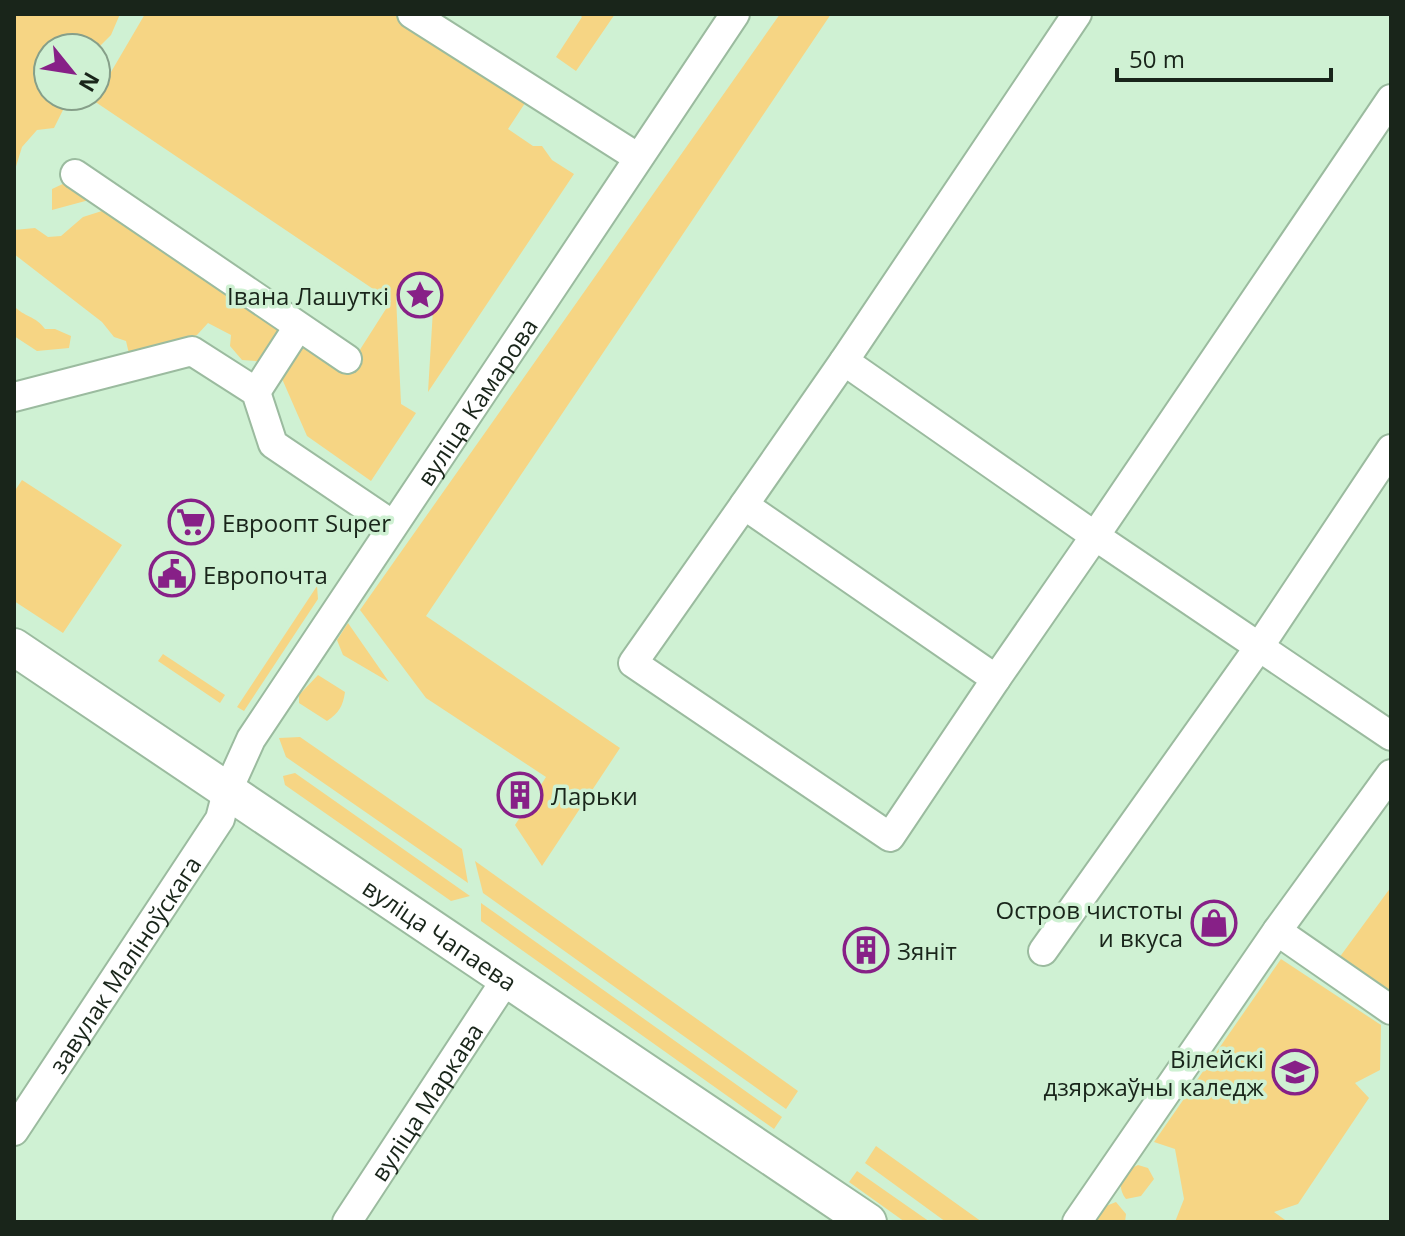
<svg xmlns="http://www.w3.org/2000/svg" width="1405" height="1236" font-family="'Open Sans',sans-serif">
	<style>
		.green { fill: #f6d584 }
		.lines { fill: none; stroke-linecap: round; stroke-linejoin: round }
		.minor-casing { stroke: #9bbb9f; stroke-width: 32 }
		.major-casing { stroke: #9bbb9f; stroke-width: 40 }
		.minor { stroke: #fff; stroke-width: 28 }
		.major { stroke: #fff; stroke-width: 36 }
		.labels { text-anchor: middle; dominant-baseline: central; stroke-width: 7; stroke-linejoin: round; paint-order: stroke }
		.poi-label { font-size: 24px; fill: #19251a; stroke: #cff1d3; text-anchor: start }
		.street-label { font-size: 24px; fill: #19251a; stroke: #cff1d3 }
	</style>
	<rect width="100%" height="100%" fill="#cff1d3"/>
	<path class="green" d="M14,14H120L111,35L96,50L48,48V96H70L54,128L37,130L22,147L14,173Z
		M145,14H405L531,94L508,129L533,146H542L552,160L574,174L428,392L434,293L431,285L420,278L416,285L403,283L396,296L401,404L416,413L371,481L307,436L276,365L295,337L347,370L391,301L94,101Z
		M579,14H615L576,71L556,57L582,17Z
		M780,14H831L426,616L620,748L542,866L515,825L546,777L426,698L360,610Z
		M67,182L89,200L52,210V189Z
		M105,210L290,334L267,362L242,360L230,346L231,335L208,323L197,335L130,358L126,341L114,337L102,322L14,254V230L35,228L48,237L61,236L83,217Z
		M14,306C24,317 36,316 45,329H55L71,336L69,348L37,351L14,336Z
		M22,480L122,545L63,633L14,601V492Z
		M317,586L318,599L244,711L237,707Z
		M348,623L389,682L343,655L337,640Z
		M163,654L225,695L220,703L158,661Z
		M318,675L345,692C343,706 339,713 327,721L299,703V695Z
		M300,737L462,849L468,883L286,757L279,738Z
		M295,773L470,896L451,901L285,785L283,776Z
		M475,861L798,1091L786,1109L483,893Z
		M1391,887V994L1339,958Z
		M481,903L782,1117L774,1129L481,921Z
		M1281,959L1381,1025L1380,1070L1355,1083L1369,1098L1298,1204L1274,1212L1288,1222H1175L1184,1199L1175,1149L1154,1142Z
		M876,1146L982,1222H946L865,1163Z
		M1138,1165L1148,1168L1154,1179L1141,1196L1126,1199C1115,1185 1123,1171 1138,1165Z
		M857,1171L930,1222H905L849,1182Z
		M1116,1202L1126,1214L1125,1222H1084L1101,1208Z"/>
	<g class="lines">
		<g class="minor-casing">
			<g id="minor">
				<path d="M412,14L637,157"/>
				<path d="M1077,14L844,361L1095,536L1391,99"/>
				<path d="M75,174L347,359"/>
				<path d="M844,361L744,505L996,679L1095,536L1391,736"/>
				<path d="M256,392L298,327"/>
				<path d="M14,397L192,351L256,392L273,444L393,525"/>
				<path d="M744,505L633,663L890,837L996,679"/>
				<path d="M1277,931L1391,1010"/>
				<path d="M1043,951L1259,647L1391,449"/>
				<path id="s1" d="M14,1131L220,819L227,792L251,739L735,14"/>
				<path id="s2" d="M347,1222L505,981"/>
				<path d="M1077,1222L1277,931L1391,774"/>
			</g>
		</g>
		<g class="major-casing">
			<g id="major">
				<path id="s3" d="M14,647L868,1222"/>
			</g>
		</g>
		<use href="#minor" class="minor"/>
		<use href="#major" class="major"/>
	</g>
	<defs>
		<g id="sight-ring" transform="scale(2.3)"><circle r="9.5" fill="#cff1d3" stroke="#872087" stroke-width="1.5"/><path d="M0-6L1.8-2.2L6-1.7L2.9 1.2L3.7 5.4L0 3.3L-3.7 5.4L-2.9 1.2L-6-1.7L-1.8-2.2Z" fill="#872087"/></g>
		<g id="supermarket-ring" transform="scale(2.3)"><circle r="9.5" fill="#cff1d3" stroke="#872087" stroke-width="1.5"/><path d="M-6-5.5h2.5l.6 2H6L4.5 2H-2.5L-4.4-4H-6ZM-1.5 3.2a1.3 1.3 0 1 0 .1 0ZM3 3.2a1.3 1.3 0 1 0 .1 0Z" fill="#872087"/></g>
		<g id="civic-ring" transform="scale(2.3)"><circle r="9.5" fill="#cff1d3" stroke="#872087" stroke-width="1.5"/><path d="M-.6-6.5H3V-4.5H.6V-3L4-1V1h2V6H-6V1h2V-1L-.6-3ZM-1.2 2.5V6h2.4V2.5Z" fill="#872087"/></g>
		<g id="building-ring" transform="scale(2.3)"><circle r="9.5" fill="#cff1d3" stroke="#872087" stroke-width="1.5"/><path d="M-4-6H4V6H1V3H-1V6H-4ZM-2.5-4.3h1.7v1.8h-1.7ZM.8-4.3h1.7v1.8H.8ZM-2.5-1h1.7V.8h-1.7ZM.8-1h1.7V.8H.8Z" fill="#872087"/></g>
		<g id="shop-ring" transform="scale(2.3)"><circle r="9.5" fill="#cff1d3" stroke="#872087" stroke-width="1.5"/><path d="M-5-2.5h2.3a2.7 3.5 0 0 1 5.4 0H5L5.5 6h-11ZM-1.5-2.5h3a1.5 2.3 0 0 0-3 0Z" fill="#872087"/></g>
		<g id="university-ring" transform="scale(2.3)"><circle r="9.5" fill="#cff1d3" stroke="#872087" stroke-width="1.5"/><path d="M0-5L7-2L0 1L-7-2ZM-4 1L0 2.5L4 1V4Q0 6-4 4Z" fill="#872087"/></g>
	</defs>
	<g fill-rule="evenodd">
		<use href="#sight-ring" x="420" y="295"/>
		<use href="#supermarket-ring" x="191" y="522"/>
		<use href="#civic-ring" x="172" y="574"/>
		<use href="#building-ring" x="520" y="795"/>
		<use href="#shop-ring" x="1214" y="923"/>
		<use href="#building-ring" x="866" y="950"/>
		<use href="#university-ring" x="1295" y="1072"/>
	</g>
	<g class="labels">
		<g class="poi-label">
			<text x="389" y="295" text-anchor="end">Івана Лашуткі</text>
			<text x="222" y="522">Евроопт Super</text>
			<text x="203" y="574">Европочта</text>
			<text x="551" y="795">Ларьки</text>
			<text x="1183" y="909" text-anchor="end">Остров чистоты<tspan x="1183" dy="28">и вкуса</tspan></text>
			<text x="897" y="950">Зяніт</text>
			<text x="1264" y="1058" text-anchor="end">Вілейскі<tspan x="1264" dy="28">дзяржаўны каледж</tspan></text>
		</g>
		<g class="street-label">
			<text stroke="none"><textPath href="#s1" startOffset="866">вуліца Камарова</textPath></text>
			<text stroke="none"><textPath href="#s3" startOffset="514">вуліца Чапаева</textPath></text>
			<text stroke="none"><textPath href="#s1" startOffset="200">завулак Маліноўскага</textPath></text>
			<text stroke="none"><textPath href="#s2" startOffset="144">вуліца Маркава</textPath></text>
		</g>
	</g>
	<rect width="1405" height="1236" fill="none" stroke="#19251a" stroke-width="32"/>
	<g transform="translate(72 72) rotate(120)"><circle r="38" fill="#cff1d3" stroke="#869f89" stroke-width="2"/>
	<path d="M0-6L14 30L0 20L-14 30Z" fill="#872087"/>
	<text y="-12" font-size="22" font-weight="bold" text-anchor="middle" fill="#19251a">N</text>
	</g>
	<path d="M1117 68v12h214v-12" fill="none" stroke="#19251a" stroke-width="4"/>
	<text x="1129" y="68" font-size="24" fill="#19251a" stroke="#cff1d3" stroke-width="6" paint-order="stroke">50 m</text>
</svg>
